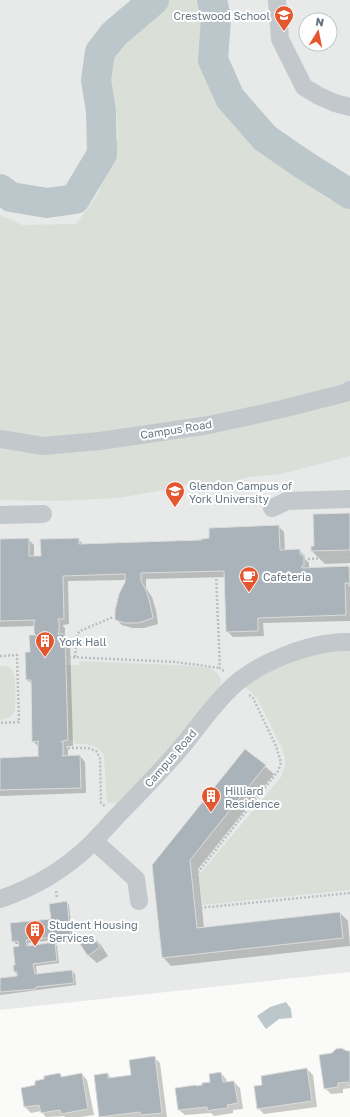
<svg xmlns="http://www.w3.org/2000/svg" width="350" height="1117" font-family="'Golos Text',sans-serif">
	<style>
		.built { fill: #e8e9e9; fill-rule: evenodd }
		.green { fill: #dadfd7 }
		.water { fill: #bbc7cb }
		.shadow { fill: #0003; fill-rule: evenodd }
		.lines { fill: none; stroke-linecap: round; stroke-linejoin: round }
		.river { stroke: #bbc7cb; stroke-width: 30 }
		.building { fill: #aab3b9; stroke: #dcdcda }
		.path { stroke: #bbbfc2; stroke-width: 2.5; stroke-dasharray: 2 2; stroke-linecap: butt }
		.minor { stroke: #c3c8cc; stroke-width: 18 }
		.labels { text-anchor: middle; dominant-baseline: central; stroke-width: 4; stroke-linejoin: round; paint-order: stroke }
		.poi-label { font-size: 11px; fill: #657683; stroke: #fff; text-anchor: start }
		.street-label { font-size: 11px; fill: #657683; stroke: #fff }
	</style>
	<rect width="100%" height="100%" fill="#fafaf8"/>
	<path class="built" d="M0,0H350V972L0,1010ZM306,20H330V44H306Z"/>
	<path class="green" d="M168,0H201L205,3L209,16L202,55L214,95L274,159L329,200L350,207V382L328,391L209,418L58,440L0,435V215L22,225L76,224L98,194L118,138L117,112L104,77L107,56L123,39L147,24Z
		M350,396V456L281,474L249,477L222,485L201,482L182,485L164,490L117,498L58,501L0,500V446Z
		M350,650V890L202,905L199,875L281,777L285,765V759L282,748L257,698L244,686L264,672L306,654Z
		M79,661L176,665L210,668L218,674L221,681L219,690L182,736L121,800L117,803H107L104,757C100,745 88,744 76,744L73,740H68L66,665H80Z
		M0,666C4,666 10,666 12,670C17,677 15,701 15,710C12,717 7,719 0,720Z"/>
	<path class="water" d="M286,1002L291,1009L292,1018L279,1019L266,1029L257,1016L270,1007Z"/>
	<path class="shadow" d="M350,514V563L325,564L312,551Z
		M278,526L284,532L285,551L299,550L305,556V559L309,563V569L349,567L350,569V621L263,623L264,636L233,637L227,631L226,577L146,579V588L152,597L156,610L158,624L144,628H132L122,625L116,619L126,580L68,581L69,624L63,625V626L65,628V636L70,641L73,746H67V748L68,749V756H80L85,762L86,793L0,796V759L41,757L39,747L33,741L32,684L27,680L31,653L38,636L35,626L0,627V540L28,539L34,545V557H42L78,539L84,545L202,541Z
		M246,750L274,774L198,869L204,928L340,913L348,921L350,946L171,966L163,957L153,866Z
		M66,903L69,905L73,942L55,944L57,946L59,963L36,966L37,975L72,971L75,974L76,985L0,995V979L18,977L15,972L20,947L19,944H16L13,941L52,920ZM54,940L56,943L29,946L28,943Z
		M92,936L101,945L108,956L97,963L88,955Z
		M347,1052H350V1088L343,1089V1093L331,1094L325,1088Z
		M155,1058L160,1063L167,1117H100L95,1076L108,1074L112,1079L132,1076Z
		M307,1069L313,1075L317,1107L264,1114L258,1108L263,1085Z
		M221,1073L226,1079L227,1083L234,1082L240,1088L243,1109L233,1110V1113L214,1116L211,1113L185,1115L179,1110L197,1087L211,1083Z
		M60,1074L63,1077L82,1074L87,1080L94,1115L80,1117H65L64,1116L46,1117L41,1111L31,1113L25,1107L36,1086Z"/>
	<g class="lines">
		<path class="river" d="M212,0L216,18L213,60L230,98L265,138L301,163L350,194
			M0,189L11,197L47,203L75,199L102,154L101,111L96,80L100,52L114,34L154,0"/>
	</g>
	<path class="building" d="M350,513V550L311,551V546H314L313,514Z
		M279,525L280,550L300,549V554L304,556V565L302,566V568L349,566L350,586H349V583H345L346,615L258,618V631L226,632L224,571L141,573V581L146,590L150,603L153,618L138,623H125L115,620V610L119,594L125,582V574L63,576L64,619H58V621H59V633H58V634H65L68,740L62,741L61,742H63V754L62,756L80,755L81,788L0,790V758L39,756L38,755V743L39,741L32,742L31,680H26L25,652H30L29,635H36L34,633V622L35,620L0,621V539L29,538V556H41L40,539L79,538V544L201,540V539L209,538V528Z
		M245,749L266,765L190,860L197,928L340,912L343,938L162,958L152,865Z
		M67,901L71,940L53,942V937L26,940L27,946L55,942L57,961L33,964L35,974L72,970L74,983L36,987V989L0,992V978L17,976V972H14L13,965H15L13,947L19,946L18,941L12,942L10,923L51,919L49,904Z
		M93,935L100,947L88,956L80,944Z
		M341,1048L347,1051H350V1085L349,1086L348,1082L338,1083V1087L324,1089L319,1055L332,1053L336,1049Z
		M155,1056L162,1113L141,1115L140,1112L99,1117L94,1075L108,1073V1078L131,1075L129,1060Z
		M307,1068L312,1101L257,1109L254,1086L262,1085L261,1076Z
		M221,1072L223,1082L234,1081L238,1103L227,1105L228,1108L211,1110L208,1111L207,1107L178,1110L175,1088L196,1085V1086L202,1085V1083L210,1082L209,1074Z
		M60,1073L61,1077L82,1073L88,1109L61,1114L60,1110L41,1113L39,1105L24,1107L21,1088L35,1085V1081L44,1079V1076Z"/>
	<g class="lines">
		<path class="path" d="M308,559L350,557
			M216,575L220,668L225,672
			M0,656L17,655L19,722L0,723
			M69,657L176,662L220,668
			M75,657L77,635L80,631L113,617
			M249,695L253,698L276,746L281,763L278,771L195,876L199,908L350,893
			M68,748H88L96,751L100,758L101,803L105,806
			M56,891L57,899"/>
		<path class="minor" d="M277,0L280,39L304,87L319,96L335,103L350,107
			M0,439L43,446L100,441L209,425L282,409L345,393L350,390
			M272,508L287,501L350,499
			M0,515L43,514
			M94,841L136,879L139,901
			M0,899C33,888 65,869 90,845C99,836 108,826 117,816C136,797 155,777 173,757C192,736 207,712 227,692C254,663 311,641 350,642"/>
	</g>
	<defs>
		<g id="school-pin" transform="scale(1)"><path d="M0 17L-7.5 6A9.5 9.5 0 1 1 7.5 6Z" fill="#e4572e" stroke="#fff"/><path d="M0-5L7-2L0 1L-7-2ZM-4 1L0 2.5L4 1V4Q0 6-4 4Z" fill="#fff"/></g>
		<g id="university-pin" transform="scale(1)"><path d="M0 17L-7.5 6A9.5 9.5 0 1 1 7.5 6Z" fill="#e4572e" stroke="#fff"/><path d="M0-5L7-2L0 1L-7-2ZM-4 1L0 2.5L4 1V4Q0 6-4 4Z" fill="#fff"/></g>
		<g id="cafe-pin" transform="scale(1)"><path d="M0 17L-7.5 6A9.5 9.5 0 1 1 7.5 6Z" fill="#e4572e" stroke="#fff"/><path d="M-5.5-4.5H6V0H3Q3 3.5 0 3.5H-2.5Q-5.5 3.5-5.5 0ZM3-3.2v2h1.7v-2ZM-6 4.5H4V6H-6Z" fill="#fff"/></g>
		<g id="building-pin" transform="scale(1)"><path d="M0 17L-7.5 6A9.5 9.5 0 1 1 7.5 6Z" fill="#e4572e" stroke="#fff"/><path d="M-4-6H4V6H1V3H-1V6H-4ZM-2.5-4.3h1.7v1.8h-1.7ZM.8-4.3h1.7v1.8H.8ZM-2.5-1h1.7V.8h-1.7ZM.8-1h1.7V.8H.8Z" fill="#fff"/></g>
	</defs>
	<g fill-rule="evenodd">
		<use href="#school-pin" x="284" y="15"/>
		<use href="#university-pin" x="175" y="491"/>
		<use href="#cafe-pin" x="249" y="576"/>
		<use href="#building-pin" x="45" y="641"/>
		<use href="#building-pin" x="211" y="796"/>
		<use href="#building-pin" x="35" y="930"/>
	</g>
	<g class="labels">
		<g class="poi-label">
			<text x="270" y="15" text-anchor="end">Crestwood School</text>
			<text x="189" y="485">Glendon Campus of<tspan x="189" dy="13">York University</tspan></text>
			<text x="263" y="576">Cafeteria</text>
			<text x="59" y="641">York Hall</text>
			<text x="225" y="790">Hilliard<tspan x="225" dy="13">Residence</tspan></text>
			<text x="49" y="924">Student Housing<tspan x="49" dy="13">Services</tspan></text>
		</g>
		<g class="street-label">
			<text transform="translate(176 429) rotate(-9)">Campus Road</text>
			<text transform="translate(170 758) rotate(-49)">Campus Road</text>
		</g>
	</g>
	<g transform="translate(318 32) rotate(10)"><circle r="19" fill="#ffffff" stroke="#c1c8cd"/>
	<path d="M0-3L7 15L0 10L-7 15Z" fill="#e4572e"/>
	<text y="-6" font-size="11" font-weight="bold" text-anchor="middle" fill="#657683">N</text>
	</g>
</svg>
